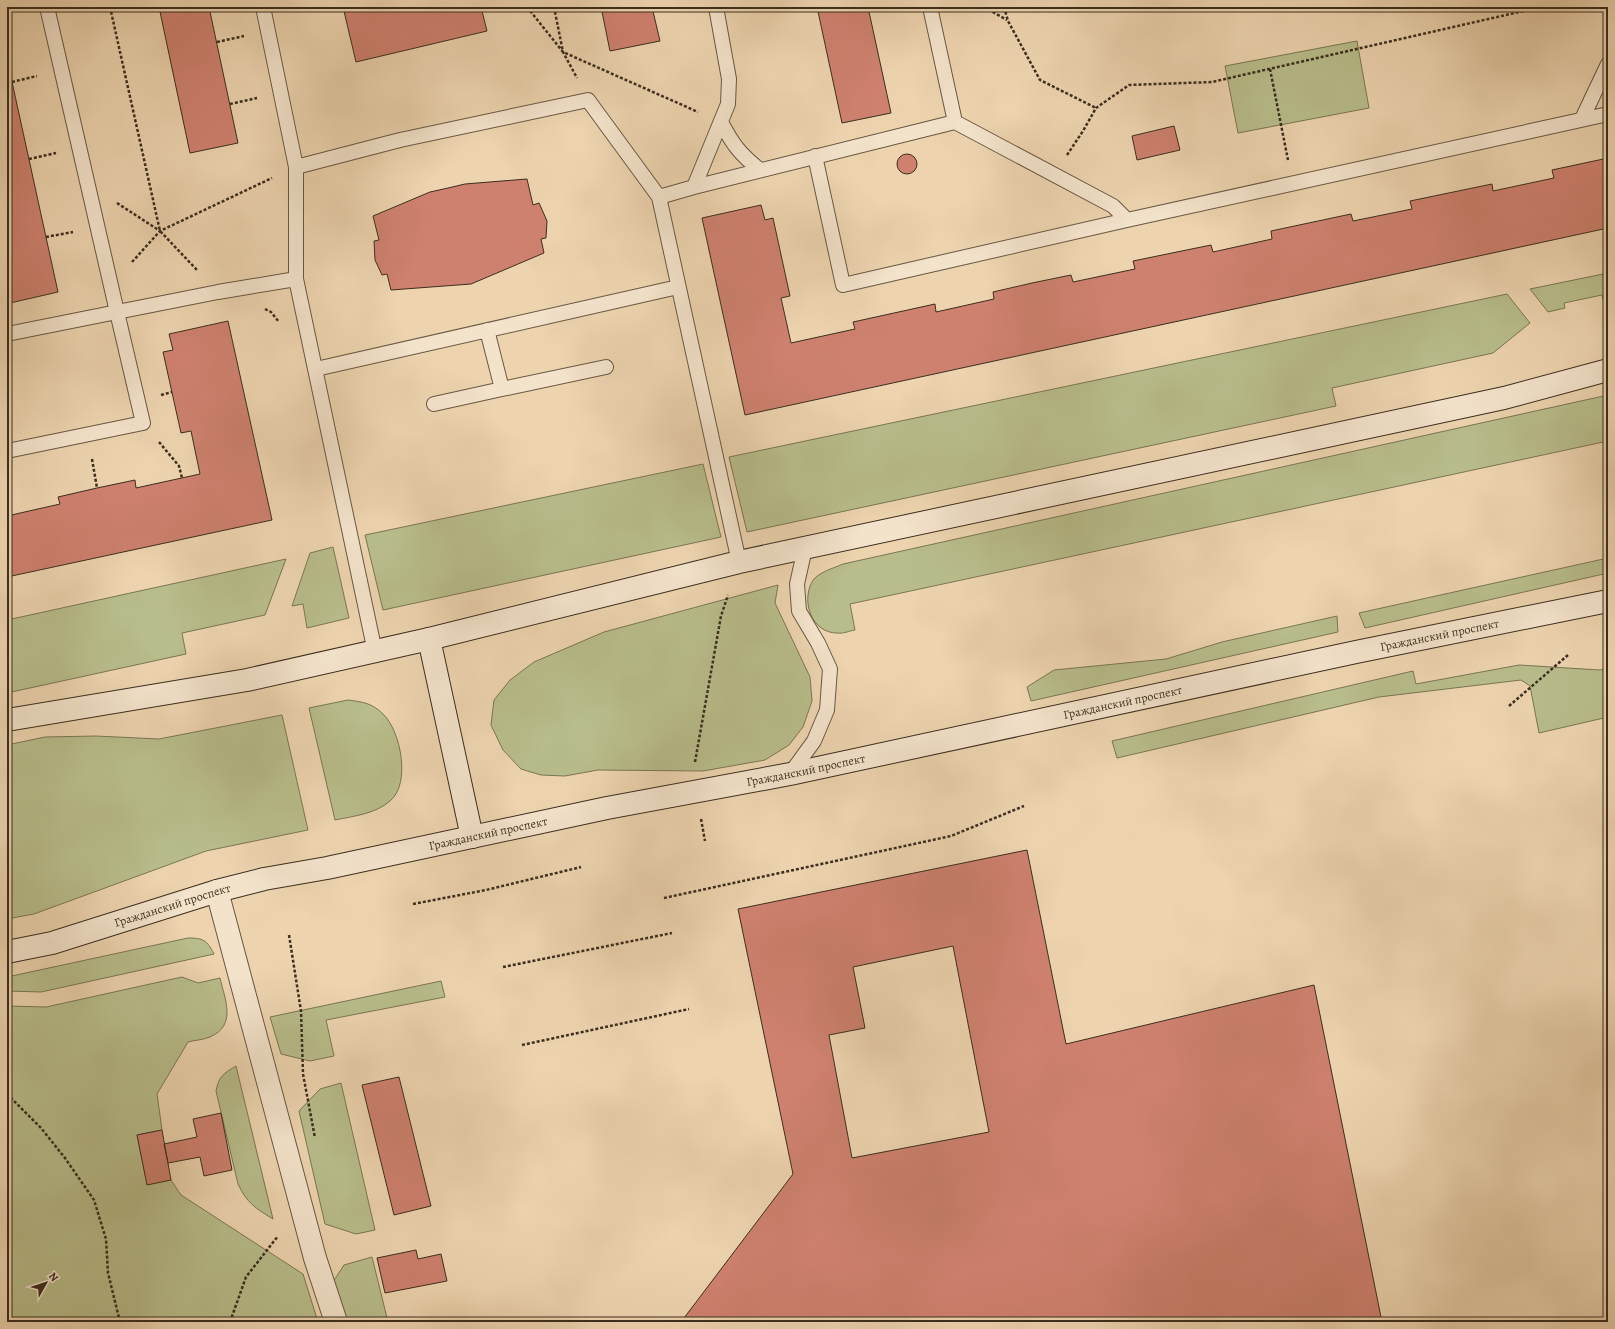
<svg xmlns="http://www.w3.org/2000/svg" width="1615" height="1329" font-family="Alegreya,serif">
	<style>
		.green { fill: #b8bd8b; stroke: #7a7654 }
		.building { fill: #ce816f; stroke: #3b2e1e; fill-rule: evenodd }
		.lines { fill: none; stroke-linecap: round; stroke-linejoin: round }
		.service-casing { stroke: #685842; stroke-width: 16 }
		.minor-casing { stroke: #685842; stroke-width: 24 }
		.secondary-casing { stroke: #3b2e1e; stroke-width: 24 }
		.path { stroke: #3b2e1e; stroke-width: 2.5; stroke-dasharray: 3 2; stroke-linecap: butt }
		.service { stroke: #f3e3cb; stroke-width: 14 }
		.minor { stroke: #f3e3cb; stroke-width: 22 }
		.secondary { stroke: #f3e3cb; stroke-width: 22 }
		.labels { text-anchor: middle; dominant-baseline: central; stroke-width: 3.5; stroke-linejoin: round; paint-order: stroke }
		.street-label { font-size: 12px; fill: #3b2e1e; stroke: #f3e3cb }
	</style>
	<rect width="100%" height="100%" fill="#edd4af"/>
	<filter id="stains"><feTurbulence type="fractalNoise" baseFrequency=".005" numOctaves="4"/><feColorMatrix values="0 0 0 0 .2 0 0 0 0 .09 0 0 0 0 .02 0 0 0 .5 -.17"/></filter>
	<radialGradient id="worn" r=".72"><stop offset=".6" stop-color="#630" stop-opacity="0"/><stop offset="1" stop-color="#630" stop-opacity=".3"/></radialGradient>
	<path class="green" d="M1357,41L1369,108L1238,133L1225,66Z
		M1608,273V299L1603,300L1602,295L1564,303L1565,308L1548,312L1530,289Z
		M1507,294L1530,323L1493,353L1332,388L1336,406L747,532L729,457Z
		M1608,395V441L850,604L855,630C849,631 843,634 837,633C812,633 801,602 812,582C816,573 834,568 843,564Z
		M703,464L721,537L383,610L365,535Z
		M333,547L349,618L307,628L303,604L292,606L310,553Z
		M1608,558V573L1365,628L1359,613Z
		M286,559L265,615L182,633L186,654L7,693V620Z
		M778,585L775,603L810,677L812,701L803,727L789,745L765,760L703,771L598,770L565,776L541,775L521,769L503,750L491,725L494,700L510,680L534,662L604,632Z
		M1337,616L1338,632L1031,701L1027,687L1054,670L1166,659L1222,642Z
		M1519,665L1600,670L1608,668V717L1539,733L1530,686L1521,680L1379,697L1117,758L1112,741L1413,671L1416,684Z
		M348,700C363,702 372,703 383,714C401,731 411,784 390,801C375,814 354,816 335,820L309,708Z
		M282,715L308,830L206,851L34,914L7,919V745L45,737L96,736L159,739Z
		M188,938C203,938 207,940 214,954L41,992L7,991V977Z
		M182,977L198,983L220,978C225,1000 237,1025 210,1037C203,1040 195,1040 188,1042L157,1094L162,1130L137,1135L147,1184L171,1180L181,1195L303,1274L318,1322H7V1006L46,1007Z
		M441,981L445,997L326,1020L334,1056L310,1061L281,1054L270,1017Z
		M236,1066L273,1219C255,1208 247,1203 238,1184L216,1091C219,1076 223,1074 236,1066Z
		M341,1083L375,1230L356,1234L325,1224L299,1111L320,1089Z
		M372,1257L388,1322H347L333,1282L344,1265Z"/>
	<path class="building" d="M159,7H209L238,143L190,153Z
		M343,7H481L487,31L356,62Z
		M601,7H652L660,41L610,51Z
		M817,7H868L891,113L842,123Z
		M7,59L58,292L10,303L7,291Z
		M1174,126L1180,150L1137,160L1132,136Z
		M897 164a10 10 0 1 1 20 0a10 10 0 1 1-20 0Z
		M1608,158V228L745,415L702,218L761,205L765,220L773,218L790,296L781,298L791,343L855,329L853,322L935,304L936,312L994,299L993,292L1032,283L1071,275L1073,282L1135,269L1133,261L1211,245L1213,252L1272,239L1271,231L1351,214L1353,221L1412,209L1410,201L1492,184L1493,191L1554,178L1552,170Z
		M527,179L533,205L539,203L547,221L546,238L541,239L544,253L471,284L391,290L387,274L382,275L375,260L374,241L379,240L373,216L430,192L448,188L465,184Z
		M228,321L272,520L7,577V516L60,504L58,497L97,488L135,480L136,488L200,474L191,431L181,433L163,352L173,350L169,334Z
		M1027,850L1066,1044L1314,985L1382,1322H681L793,1174L738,909ZM953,946L989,1132L852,1158L829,1035L865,1028L853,967Z
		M399,1077L431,1206L394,1215L362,1085Z
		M221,1113L232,1170L204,1176L200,1157L168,1163L164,1144L197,1137L193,1119Z
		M162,1130L171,1180L147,1185L137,1135Z
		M416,1250L418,1259L441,1254L447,1281L385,1293L377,1258Z"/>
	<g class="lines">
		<g class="service-casing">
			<path id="service" d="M263,7L296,167V279
				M930,7L955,122L1113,206L1127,220
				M1582,119L1608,64
				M721,122C733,145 740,154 760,170
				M815,156L843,285L1127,220L1608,114
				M296,167L400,140L588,100L659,197L739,562
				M694,187L955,122
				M659,197L694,187L728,104L729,79L716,7
				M7,334L117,312L47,7
				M316,369L678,287
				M502,389L606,367
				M434,404L502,389L487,330
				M7,451L143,423L117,312L218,292L296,279L375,652
				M790,774L814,741L827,710L830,669L818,643L799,611L797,584L805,548"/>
		</g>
		<g class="minor-casing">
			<path id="minor" d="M217,891L315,1258L336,1322"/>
		</g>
		<g class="secondary-casing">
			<g id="secondary">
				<path d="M429,639L472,837"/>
				<path d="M7,720L247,680L429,639L739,562L1504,398L1608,370"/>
				<path id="s1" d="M7,952L52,943L217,891L264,879L327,868L607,808L790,774L1356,652L1608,601"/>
			</g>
		</g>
		<path class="path" d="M110,7L160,231L197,270
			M527,7L563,52L698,112
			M554,7L563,52L577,78
			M984,7L1007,20
			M1004,7L1008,21L1040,80L1096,108
			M217,42L244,36
			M1270,69L1288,160
			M12,82L37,76
			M230,104L257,98
			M1067,155L1083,131L1096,108L1129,85L1212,82L1541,7
			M29,159L56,153
			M117,203L160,231
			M46,237L73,232
			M132,262L160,231L272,178
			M265,309L271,312L279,322
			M161,395L172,392
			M159,442L179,466L182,478
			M92,459L97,488
			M1509,706L1568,655
			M695,762L721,616L728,595
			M701,819L705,841
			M664,898L951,836L1024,806
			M413,904L486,890L581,867
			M289,935L301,1011L303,1074L315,1138
			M503,967L672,933
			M522,1045L689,1009
			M7,1094L41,1128L65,1158L94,1200L106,1239L108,1273L120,1322
			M230,1322L246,1277L278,1236"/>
		<use href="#service" class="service"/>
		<use href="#minor" class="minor"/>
		<use href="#secondary" class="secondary"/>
	</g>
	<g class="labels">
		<g class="street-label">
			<text stroke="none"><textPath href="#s1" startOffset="1468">Гражданский проспект</textPath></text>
			<text stroke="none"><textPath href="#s1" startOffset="1144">Гражданский проспект</textPath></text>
			<text stroke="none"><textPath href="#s1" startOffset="820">Гражданский проспект</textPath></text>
			<text stroke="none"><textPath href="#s1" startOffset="496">Гражданский проспект</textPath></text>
			<text stroke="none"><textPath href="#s1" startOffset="172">Гражданский проспект</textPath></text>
		</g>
	</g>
	<rect width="1615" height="1329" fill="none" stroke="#edd4af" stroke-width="24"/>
	<rect x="8" y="8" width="1599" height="1313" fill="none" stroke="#3b2e1e" stroke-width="2"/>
	<rect x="12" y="12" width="1591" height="1305" fill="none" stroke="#3b2e1e"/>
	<g transform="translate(46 1283) rotate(51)" stroke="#f3e3cb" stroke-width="3" paint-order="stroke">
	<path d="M0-3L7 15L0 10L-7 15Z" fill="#3b2e1e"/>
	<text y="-6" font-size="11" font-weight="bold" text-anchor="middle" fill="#3b2e1e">N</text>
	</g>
	<rect width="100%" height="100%" filter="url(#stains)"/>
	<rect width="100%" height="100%" fill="url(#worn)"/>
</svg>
